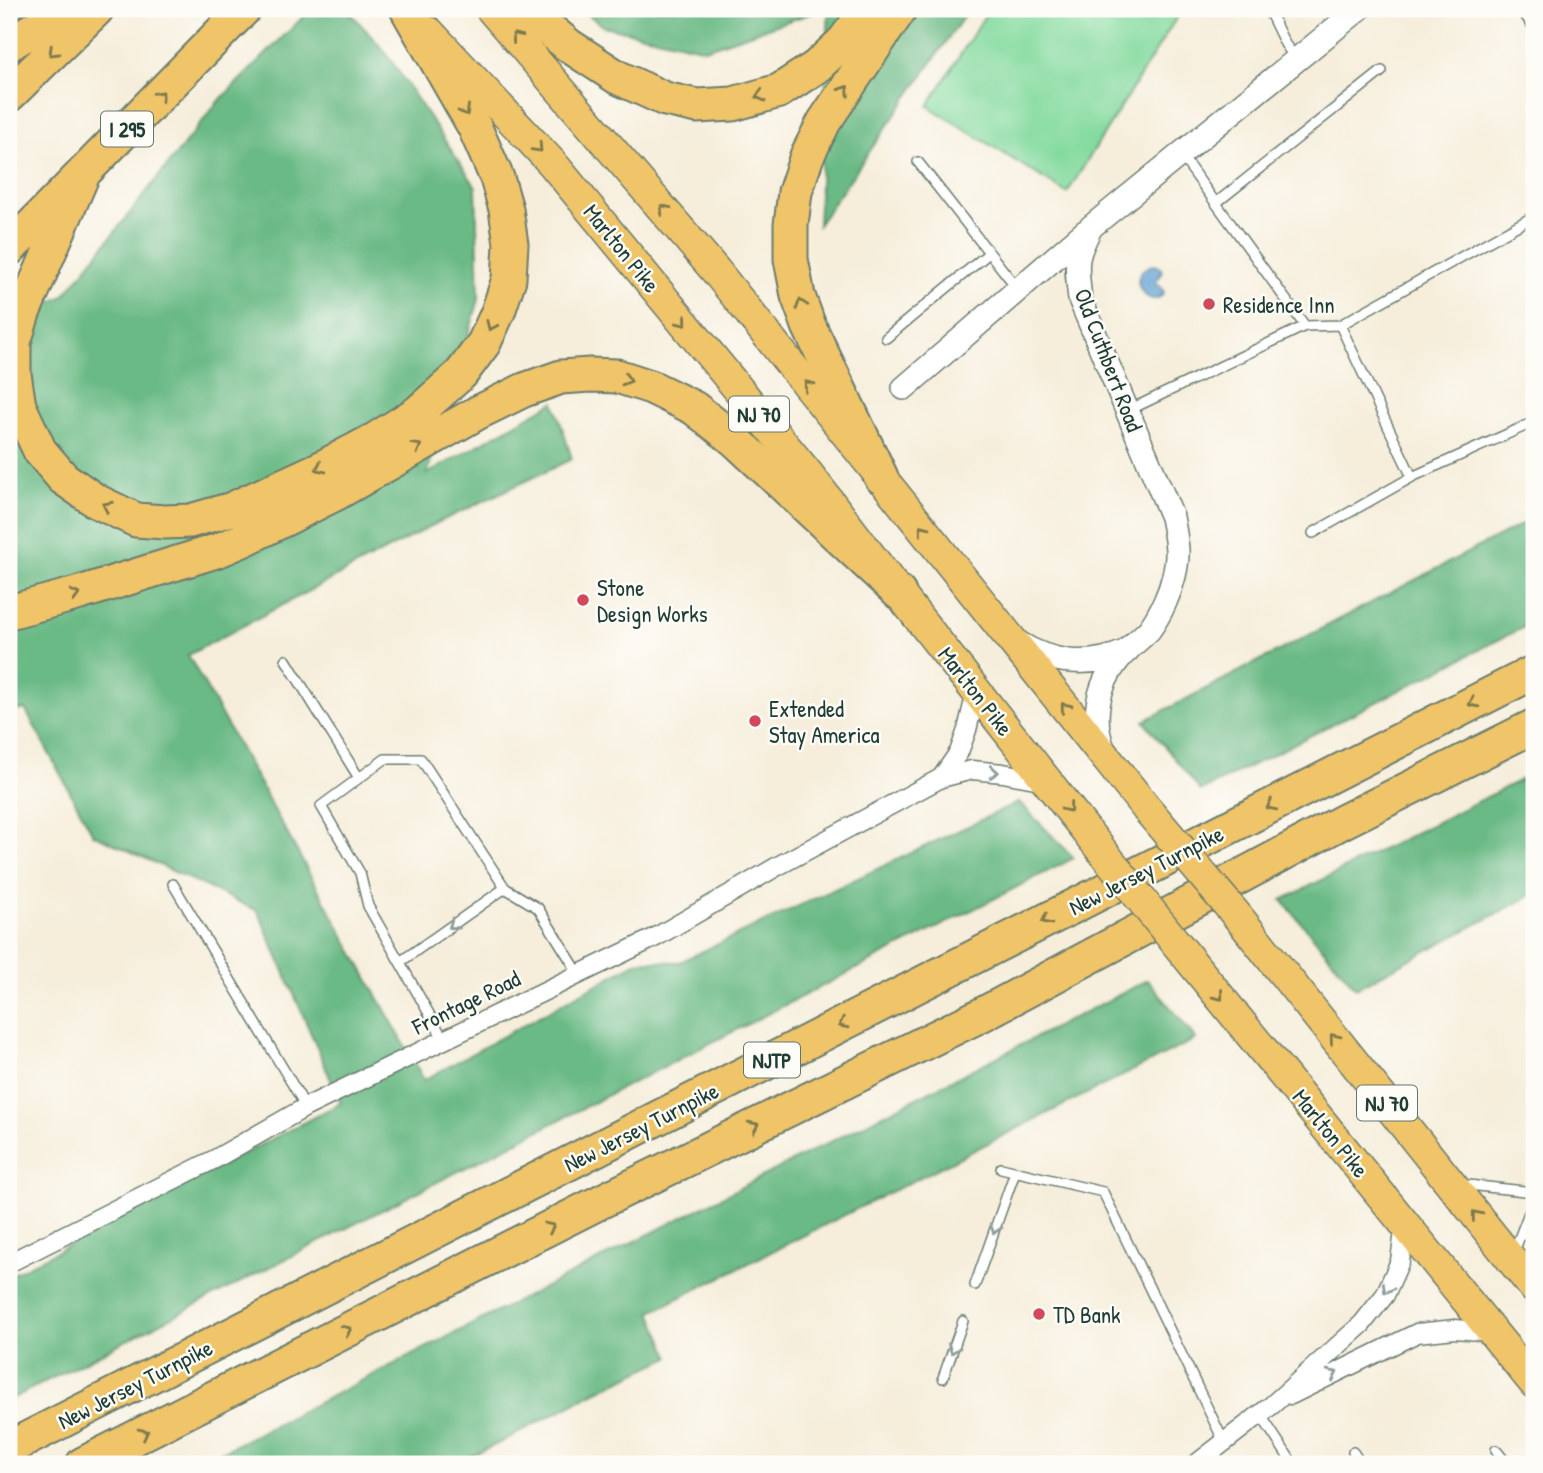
<svg xmlns="http://www.w3.org/2000/svg" width="1543" height="1473" font-family="'Patrick Hand',sans-serif">
	<style>
		.green { fill: #83da9e; stroke: #518c69; stroke-width: 2 }
		.forest { fill: #6aba85; stroke: #447c5c; stroke-width: 2 }
		.water { fill: #62a0d4; stroke: #406e84; stroke-width: 2 }
		.lines { fill: none; stroke-linecap: round; stroke-linejoin: round }
		.service-casing { stroke: #6a7b6e; stroke-width: 12 }
		.minor-casing { stroke: #6a7b6e; stroke-width: 21 }
		.tertiary-casing { stroke: #6a7b6e; stroke-width: 26 }
		.trunk-casing { stroke: #6a7b6e; stroke-width: 33 }
		.motorway-casing { stroke: #6a7b6e; stroke-width: 37 }
		.service { stroke: #fff; stroke-width: 9 }
		.minor { stroke: #fff; stroke-width: 18 }
		.tertiary { stroke: #fff; stroke-width: 23 }
		.trunk { stroke: #f0c469; stroke-width: 30 }
		.motorway { stroke: #f0c469; stroke-width: 33 }
		.trunk-bridge-casing { stroke: #6a7b6e; stroke-width: 33; stroke-linecap: butt }
		.trunk-bridge { stroke: #f0c469; stroke-width: 30 }
		.oneway { stroke: #7d7a4c }
		.oneway2 { stroke: #8f9e9a }
		.poi-dot { fill: #d1495b; stroke: #fdfcf7; stroke-width: 2.5 }
		.labels { text-anchor: middle; dominant-baseline: central; stroke-width: 5; stroke-linejoin: round; paint-order: stroke }
		.shield { fill: #fdfcf7; stroke: #62766e; stroke-width: 2 }
		.shield-label { font-size: 21px; font-weight: bold; fill: #1f3d34 }
		.street-label { font-size: 23px; fill: #1f3d34; stroke: #fdfcf7 }
		.poi-label { font-size: 23px; fill: #1f3d34; stroke: #fdfcf7; text-anchor: start }
	</style>
	<rect width="100%" height="100%" fill="#fdfcf7"/>
	<filter id="ink" filterUnits="userSpaceOnUse"><feTurbulence type="fractalNoise" baseFrequency=".0143" numOctaves="2"/><feDisplacementMap in="SourceGraphic" scale="14" xChannelSelector="R" yChannelSelector="G"/><feConvolveMatrix kernelMatrix="1 2 1 2 8 2 1 2 1" color-interpolation-filters="sRGB"/></filter>
	<filter id="wash" filterUnits="userSpaceOnUse"><feTurbulence type="fractalNoise" baseFrequency=".00686" numOctaves="4" result="noise"/><feDisplacementMap in="SourceGraphic" scale="28" xChannelSelector="R" yChannelSelector="G"/><feGaussianBlur stdDeviation="1.57" result="paint"/><feColorMatrix in="noise" values="0 0 0 0 0 0 0 0 0 0 0 0 0 0 0 0 0 1.4 0 .05"/><feComposite in="paint" operator="in"/></filter>
	<g filter="url(#wash)">
		<rect width="100%" height="100%" fill="#f6eedb"/>
		<path class="green" d="M989,9H1182L1067,193L928,106Z"/>
		<path class="forest" d="M9,9H35L9,33Z
			M311,9H347L384,50L476,187L479,299L427,474L554,402L572,459L437,523L188,655L424,1080L639,961L680,962L1019,802L1074,858L9,1400V1276L341,1103L258,911L93,834L25,709L9,713V322L64,296L217,103Z
			M581,9H824L705,49L603,26Z
			M829,9H969L818,225Z
			M1534,518V622L1201,791L1144,721Z
			M1534,773V894L1356,988L1282,900Z
			M1148,980L1196,1039L651,1312L670,1357L599,1390L495,1445L453,1464H198Z"/>
		<path class="water" d="M1153,265C1159,265 1162,267 1162,274L1156,281V284L1160,286L1164,292C1151,315 1120,274 1153,265Z"/>
	</g>
	<g filter="url(#ink)">
		<g class="lines">
			<g class="service-casing">
				<path id="service" d="M1268,9L1285,44L1296,59
					M1521,9L1534,28
					M1181,155L1305,326
					M918,162L1017,288
					M1216,203L1382,71
					M1340,325L1412,477L1534,422
					M886,338L989,253
					M1129,410L1305,326L1340,325L1529,219
					M1313,533L1412,477
					M286,660L359,778
					M173,884L306,1107
					M400,962L505,888
					M444,1040L368,906L360,873L321,806L385,759H421L505,888L538,908L579,974
					M1001,1168L1103,1192L1224,1442
					M1459,1184L1534,1192
					M1513,1254L1534,1200
					M975,1285L1015,1172
					M943,1378L963,1321
					M1260,1414L1293,1464
					M1496,1450L1507,1464
					M1353,1452L1361,1464"/>
			</g>
			<g class="minor-casing">
				<path id="minor" d="M941,778L959,752L967,730L976,692
					M9,1263L215,1159L306,1107L656,937L776,867L941,778L972,770L1003,773L1046,781
					M1291,1395L1417,1333L1455,1329L1493,1332
					M1196,1464L1272,1405L1362,1324L1385,1295L1400,1261L1405,1224"/>
			</g>
			<g class="tertiary-casing">
				<path id="tertiary" d="M904,388L1086,231
					M1017,642C1051,664 1090,668 1127,651
					M1104,751C1091,720 1097,686 1118,660C1127,649 1139,640 1149,630C1155,622 1161,611 1165,602C1172,587 1178,565 1177,549C1176,538 1174,527 1172,517L1080,299C1076,263 1074,259 1091,227L1359,9"/>
			</g>
			<g class="trunk-casing">
				<path id="trunk" d="M491,9L715,270L1147,809
					M429,32L553,164L809,475L899,593L1091,837
					M1239,918L1534,1288
					M1176,943L1534,1383"/>
			</g>
			<g class="motorway-casing">
				<path id="motorway" d="M525,9L568,45L617,77L665,99L697,106L733,104L779,91L816,67L844,41L868,9
					M9,44L67,9
					M9,95L97,9
					M84,172L23,313L14,342V374L19,406L40,451L63,478L96,501L136,520L165,522L190,521L232,509L319,469L376,439L417,413L461,374L484,343L498,312L509,279L511,244L506,209L497,178L474,126L407,9
					M9,249L244,9
					M881,477L809,326L798,296L791,259V225L795,192L807,156L824,122L900,9
					M9,612L80,593L219,550L245,539L337,493L477,413L524,390L561,377L590,375L617,376L651,387L694,408L735,440L899,593
					M9,1448L1534,672
					M83,1464L604,1200L981,1015L1344,821L1534,726"/>
			</g>
			<use href="#service" class="service"/>
			<use href="#minor" class="minor"/>
			<use href="#tertiary" class="tertiary"/>
			<use href="#trunk" class="trunk"/>
			<use href="#motorway" class="motorway"/>
			<g class="trunk-bridge-casing">
				<path id="trunk-bridge" d="M1147,809L1239,918
					M1091,837L1176,943"/>
			</g>
			<use href="#trunk-bridge" class="trunk-bridge"/>
		</g>
		<defs><path id="oneway-chevron" d="M-2-3.5L2.5 0L-2 3.5" fill="none" stroke-width="1.6" stroke-linecap="round" stroke-linejoin="round" transform="scale(1.75)"/></defs>
		<g class="oneway">
			<use href="#oneway-chevron" transform="translate(516 37) rotate(-131)"/>
			<use href="#oneway-chevron" transform="translate(53 52) rotate(136)"/>
			<use href="#oneway-chevron" transform="translate(845 90) rotate(-57)"/>
			<use href="#oneway-chevron" transform="translate(160 95) rotate(-46)"/>
			<use href="#oneway-chevron" transform="translate(760 96) rotate(165)"/>
			<use href="#oneway-chevron" transform="translate(465 111) rotate(60)"/>
			<use href="#oneway-chevron" transform="translate(538 148) rotate(47)"/>
			<use href="#oneway-chevron" transform="translate(664 209) rotate(-131)"/>
			<use href="#oneway-chevron" transform="translate(801 304) rotate(-109)"/>
			<use href="#oneway-chevron" transform="translate(683 322) rotate(51)"/>
			<use href="#oneway-chevron" transform="translate(491 326) rotate(114)"/>
			<use href="#oneway-chevron" transform="translate(627 380) rotate(16)"/>
			<use href="#oneway-chevron" transform="translate(808 385) rotate(-129)"/>
			<use href="#oneway-chevron" transform="translate(417 447) rotate(-30)"/>
			<use href="#oneway-chevron" transform="translate(320 468) rotate(154)"/>
			<use href="#oneway-chevron" transform="translate(107 506) rotate(-154)"/>
			<use href="#oneway-chevron" transform="translate(923 529) rotate(-129)"/>
			<use href="#oneway-chevron" transform="translate(75 595) rotate(-15)"/>
			<use href="#oneway-chevron" transform="translate(1473 703) rotate(153)"/>
			<use href="#oneway-chevron" transform="translate(1065 707) rotate(-129)"/>
			<use href="#oneway-chevron" transform="translate(1271 806) rotate(153)"/>
			<use href="#oneway-chevron" transform="translate(1068 808) rotate(52)"/>
			<use href="#oneway-chevron" transform="translate(1046 920) rotate(153)"/>
			<use href="#oneway-chevron" transform="translate(1219 996) rotate(51)"/>
			<use href="#oneway-chevron" transform="translate(843 1024) rotate(153)"/>
			<use href="#oneway-chevron" transform="translate(1334 1038) rotate(-129)"/>
			<use href="#oneway-chevron" transform="translate(754 1126) rotate(-26)"/>
			<use href="#oneway-chevron" transform="translate(1476 1215) rotate(-129)"/>
			<use href="#oneway-chevron" transform="translate(550 1227) rotate(-27)"/>
			<use href="#oneway-chevron" transform="translate(347 1330) rotate(-27)"/>
			<use href="#oneway-chevron" transform="translate(144 1433) rotate(-27)"/>
		</g>
		<g class="oneway2">
			<use href="#oneway-chevron" transform="translate(994 772) rotate(5)"/>
			<use href="#oneway-chevron" transform="translate(453 925) rotate(145)"/>
			<use href="#oneway-chevron" transform="translate(995 1229) rotate(109)"/>
			<use href="#oneway-chevron" transform="translate(1387 1289) rotate(117)"/>
			<use href="#oneway-chevron" transform="translate(953 1349) rotate(110)"/>
			<use href="#oneway-chevron" transform="translate(1333 1374) rotate(-26)"/>
		</g>
	</g>
	<g class="poi-dot">
		<circle cx="1209" cy="304" r="7"/>
		<circle cx="583" cy="600" r="7"/>
		<circle cx="755" cy="721" r="7"/>
		<circle cx="1039" cy="1314" r="7"/>
	</g>
	<g class="labels">
		<g class="shield">
			<rect x="101" y="111.5" width="52" height="35" rx="5"/>
			<rect x="729" y="396.5" width="60" height="35" rx="5"/>
			<rect x="744" y="1042.5" width="56" height="35" rx="5"/>
			<rect x="1357" y="1085.5" width="60" height="35" rx="5"/>
		</g>
		<g class="shield-label">
			<text x="127" y="129">I 295</text>
			<text x="759" y="414">NJ 70</text>
			<text x="772" y="1060">NJTP</text>
			<text x="1387" y="1103">NJ 70</text>
		</g>
		<g class="street-label">
			<text transform="translate(622 248) rotate(51)">Marlton Pike</text>
			<text transform="translate(1109 360) rotate(69)">Old Cuthbert Road</text>
			<text transform="translate(976 691) rotate(52)">Marlton Pike</text>
			<text transform="translate(1146 870) rotate(-27)">New Jersey Turnpike</text>
			<text transform="translate(466 1002) rotate(-26)">Frontage Road</text>
			<text transform="translate(641 1127) rotate(-27)">New Jersey Turnpike</text>
			<text transform="translate(1331 1133) rotate(51)">Marlton Pike</text>
			<text transform="translate(135 1384) rotate(-27)">New Jersey Turnpike</text>
		</g>
		<g class="poi-label">
			<text x="1223" y="304">Residence Inn</text>
			<text x="597" y="587">Stone<tspan x="597" dy="26">Design Works</tspan></text>
			<text x="769" y="708">Extended<tspan x="769" dy="26">Stay America</tspan></text>
			<text x="1053" y="1314">TD Bank</text>
		</g>
	</g>
	<rect width="1543" height="1473" fill="none" stroke="#fdfcf7" stroke-width="35"/>
</svg>
